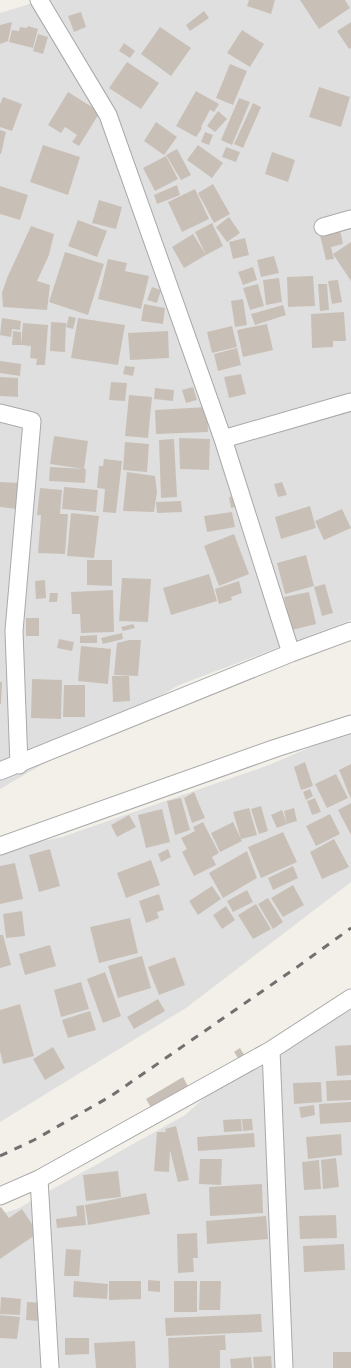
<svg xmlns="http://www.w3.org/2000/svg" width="351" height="1368" font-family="'Titillium Web',sans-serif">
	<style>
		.residential { fill: #e0dfdf }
		.building { fill: #c8c0b7 }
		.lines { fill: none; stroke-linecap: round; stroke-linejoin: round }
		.minor-casing { stroke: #a9a9a9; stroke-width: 19 }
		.minor { stroke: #fff; stroke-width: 17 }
		.rail { stroke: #707070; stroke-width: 3; stroke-dasharray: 8 8; stroke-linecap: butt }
	</style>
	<rect width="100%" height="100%" fill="#f2f0e8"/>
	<path class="residential" d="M42,0H351V620L179,685L0,789V13Z
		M351,730V882L186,1008L0,1122V850L62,837L269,765Z
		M351,990V1368H0V1214L17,1209L185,1115L234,1072Z"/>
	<path class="building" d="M249,0H275L271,14L247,6Z
		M300,0H345L350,8L319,29Z
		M204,11L209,18L190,31L186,25Z
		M81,12L86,27L74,32L68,16Z
		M12,22L8,41L0,44V25Z
		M351,22V48L349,49L337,31Z
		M28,26L38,29L33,48L9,42L12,30L19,31L20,27L27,28Z
		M160,27L191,48L171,76L141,54Z
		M242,30L264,44L250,67L227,53Z
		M38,34L48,37L43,54L33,51Z
		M124,43L135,51L130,58L119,51Z
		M127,62L159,83L141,109L109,88Z
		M230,64L247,71L233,105L216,98Z
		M319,87L350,97L341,127L309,117Z
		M196,91L219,104L214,112L210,110L201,127L202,128L196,137L176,126Z
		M68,92L100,112L79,146L72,142L77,135L65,127L61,133L48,125Z
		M3,97L22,104L12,131L0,127V104Z
		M239,98L250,102L232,145L221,140Z
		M253,103L261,107L243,148L234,144Z
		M218,111L227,119L215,132L207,126Z
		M156,122L177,137L164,155L144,141Z
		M0,130L6,132L1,154H0Z
		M205,132L213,135L209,145L201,142Z
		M43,145L80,157L68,195L30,182Z
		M198,145L223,163L212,178L187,160Z
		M226,147L240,152L236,162L222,157Z
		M177,149L191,175L181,180L166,155Z
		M272,152L295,160L288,182L265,174Z
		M166,156L178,179L155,191L143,168Z
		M213,184L230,214L214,223L198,193Z
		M177,185L180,195L157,204L154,195Z
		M0,186L28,195L20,220L0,214Z
		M195,189L209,219L182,232L168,202Z
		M99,200L122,207L116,229L92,223Z
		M229,217L240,233L227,242L216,227Z
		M78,220L107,231L97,257L68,246Z
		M212,223L223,246L206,255L195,232Z
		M31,226L54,234L49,255L37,281L50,285L47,310L3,307L2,293L7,278Z
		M340,230L343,244L331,247L334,259L326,260L320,235Z
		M193,234L206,255L184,268L172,247Z
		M245,238L249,255L233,259L229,242Z
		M351,242V281L333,254Z
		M65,252L104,264L88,315L49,302Z
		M274,256L279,273L261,277L257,260Z
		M108,259L127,263L125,271L149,276L141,309L98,299Z
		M253,267L257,280L243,285L238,272Z
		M313,276L315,306L288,307L287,277Z
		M279,278L282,302L266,305L263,280Z
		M338,280L342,302L332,304L328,281Z
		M258,284L264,306L250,310L243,288Z
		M318,284H327L329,310L320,311Z
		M152,287L161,290L157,303L147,300Z
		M243,299L247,325L235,327L231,301Z
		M144,304L165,308L163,324L141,321Z
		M283,305L286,315L255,325L251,314Z
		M344,312L346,341H333V347L312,348L311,314Z
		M69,316L76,318L73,329L66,327Z
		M2,318L21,321L20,330L12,329L11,337L0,335Z
		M78,318L125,325L118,365L71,358Z
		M51,322L66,323L65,352L50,351Z
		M23,323L48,325L45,365H36L37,359L30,358L31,346L21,345Z
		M267,324L273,350L243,357L237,330Z
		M232,326L237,347L212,353L207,332Z
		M13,331L21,332V345H12Z
		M168,331L169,358L130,360L128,333Z
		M237,348L241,365L218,371L214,354Z
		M0,361L21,364L20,376L0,373Z
		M125,366L135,367L133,376L123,374Z
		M241,374L246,394L229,398L224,377Z
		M0,377L18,378V397L0,396Z
		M111,382L127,383L125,401L109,400Z
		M193,387L197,400L186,403L182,390Z
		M155,388L174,390L173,401L154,399Z
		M129,395L152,397L148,438L125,436Z
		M207,407L208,432L156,434L155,410Z
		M54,436L88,441L84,469L50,464Z
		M179,438L210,439L209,470L180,469Z
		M174,439L177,497L161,498L159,440Z
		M125,442L149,444L147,472L123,470Z
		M104,459L122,461L116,513L103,512L105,489L115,490L97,488L99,466H103Z
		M50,467L86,469L85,483L49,481Z
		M127,472L155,476L157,492L154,512L123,511Z
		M0,482L19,483L17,509L0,507Z
		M282,482L287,495L278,497L274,484Z
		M64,487L98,490L96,512L62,509Z
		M40,488L62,490L60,514H68L65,554L38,553L41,515H37Z
		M239,495L241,506L231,508L229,497Z
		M181,501L182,512L157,513L156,502Z
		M310,506L316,528L281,539L275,517Z
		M342,509L351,528L324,540L315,521Z
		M232,512L235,527L207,532L204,516Z
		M71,513L99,516L94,558L67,556Z
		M234,534L249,574L219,586L204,546Z
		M306,555L314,586L285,594L277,563Z
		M87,560H112V586L87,585Z
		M209,574L217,601L171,615L163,588Z
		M122,578L151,579L148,622L119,621Z
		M45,580L46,598L36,599L35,581Z
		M239,581L242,593L231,597L232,600L219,604L215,589Z
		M325,584L333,613L322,616L314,587Z
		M113,590L114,632L81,633L80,614H72L71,592Z
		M309,592L316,624L292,630L284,597Z
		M50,593H58L57,602H49Z
		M26,618H39V636H26Z
		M133,624L135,628L123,631L121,627Z
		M122,633L123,639L103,644L101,638Z
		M97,635V643H80V636Z
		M59,639L74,642L72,651L57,648Z
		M129,640H141L138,676L114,675L117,643Z
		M81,646L111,649L108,684L78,681Z
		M112,676H129L130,701L113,702Z
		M32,679L62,680L61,719L31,718Z
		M0,682H2L1,704H0Z
		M64,685H85V717H63Z
		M305,762L313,786L301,790L294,767Z
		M351,764V799L339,770Z
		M336,774L348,798L327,808L315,784Z
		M310,789L313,796L306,800L303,792Z
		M194,792L205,818L192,823L184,798Z
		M181,798L190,830L175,835L167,801Z
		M315,798L321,812L312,815L307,801Z
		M351,803V835L338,810Z
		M261,806L268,831L259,834L251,809Z
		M249,808L257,835L241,839L233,812Z
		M294,808L297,821L287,824L284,811Z
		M162,809L170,842L146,848L138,815Z
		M282,810L287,824L277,828L271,815Z
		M330,814L340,834L316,846L306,826Z
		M129,815L136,827L117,837L111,825Z
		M203,822L219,853L212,857L216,865L194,876L182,852L187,849L181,838L195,831L193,827Z
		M233,822L242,841L220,852L211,833Z
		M283,832L297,862L261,878L248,847Z
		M334,839L349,867L322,879L310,852Z
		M50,849L60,886L39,892L29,855Z
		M168,849L171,857L161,862L158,854Z
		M247,851L257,878L223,898L209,873Z
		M151,860L160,885L126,898L117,873Z
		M15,863L23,899L0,904V866Z
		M293,866L298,878L273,890L268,878Z
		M293,885L304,905L283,917L271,898Z
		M212,886L221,899L198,915L189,901Z
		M247,890L253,902L233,912L227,901Z
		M159,894L164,910L157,912L159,918L146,923L139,901Z
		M268,898L283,922L273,929L258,904Z
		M256,904L271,929L253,939L238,915Z
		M226,906L235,920L222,929L213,915Z
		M22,911L25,936L6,938L3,914Z
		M130,918L138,953L99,963L90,927Z
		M0,935H3L11,965L0,968Z
		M50,945L56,966L25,975L19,954Z
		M142,956L151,988L118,998L108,966Z
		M175,957L185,985L159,995L148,967Z
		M105,972L121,1016L103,1023L87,979Z
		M81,982L89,1009L61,1017L54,990Z
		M158,999L165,1011L134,1029L127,1017Z
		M20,1004L34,1056L3,1064L0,1051V1010Z
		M90,1011L96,1030L68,1038L62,1020Z
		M351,1045V1075L337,1076L335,1046Z
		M53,1047L65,1068L45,1080L33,1059Z
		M240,1048L246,1058L240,1061L234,1052Z
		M183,1077L190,1090L153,1111L146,1099Z
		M351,1080V1100L327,1101L326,1081Z
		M321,1082L322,1102L294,1104L293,1083Z
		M351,1102V1122L320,1124L319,1104Z
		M314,1105L315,1115L301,1118L299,1107Z
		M241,1119L242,1131L224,1132L223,1120Z
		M242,1119H252L253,1130L243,1131Z
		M176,1126L189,1180L178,1182L170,1150L169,1172L154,1171L157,1132H166L165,1129Z
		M254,1133L255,1147L198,1151L197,1137Z
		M341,1134L342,1155L308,1159L306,1137Z
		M336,1158L339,1187L323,1189L321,1160Z
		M200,1159H222L221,1185L199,1184Z
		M319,1160L321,1189L304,1190L302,1162Z
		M118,1171L121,1197L86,1201L83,1175Z
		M262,1184L263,1213L210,1216L209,1187Z
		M146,1193L150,1214L88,1225L85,1205Z
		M84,1205L86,1225L57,1228L56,1219L77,1216L76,1206Z
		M1,1207L9,1218L22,1209L38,1233L0,1259V1208Z
		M336,1215L337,1238L300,1239L299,1216Z
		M266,1216L268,1239L207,1244L206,1221Z
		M197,1233L198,1258H193L194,1272L178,1273L177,1234Z
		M344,1244L345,1270L304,1272L303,1246Z
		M66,1249L81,1250L79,1276H64Z
		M148,1280L160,1281V1292L148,1291Z
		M74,1281L108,1284L107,1299L73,1297Z
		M109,1281H141V1299L109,1300Z
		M174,1281H197V1312H174Z
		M200,1281H221L220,1310H199Z
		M1,1297L21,1299L20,1315L0,1314Z
		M27,1302L44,1303L39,1314L38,1321L26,1320Z
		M261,1314L262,1332L166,1336L165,1318Z
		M0,1315L20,1317L17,1339L0,1338Z
		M225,1335L226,1350H220V1368H169L168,1338Z
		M65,1338H89V1354L65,1355Z
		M135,1341L136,1368H96L94,1343Z
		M333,1352H351V1368H333Z
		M271,1356L272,1368H254L253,1357Z
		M251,1357L252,1368H231L230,1359Z"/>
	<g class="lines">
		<g class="minor-casing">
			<path id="minor" d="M39,0L108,115L223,439L291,653
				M323,227L351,219
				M0,413L32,421L14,631L19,765
				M223,439L351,402
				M0,771L291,653L351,631
				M0,846L276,748L351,724
				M271,1050L284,1368
				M39,1179L50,1368
				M0,1196L39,1179L271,1050L351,998"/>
		</g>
		<use href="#minor" class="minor"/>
		<path class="rail" d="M0,1156L34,1140L111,1096L300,965L351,928"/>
	</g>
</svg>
